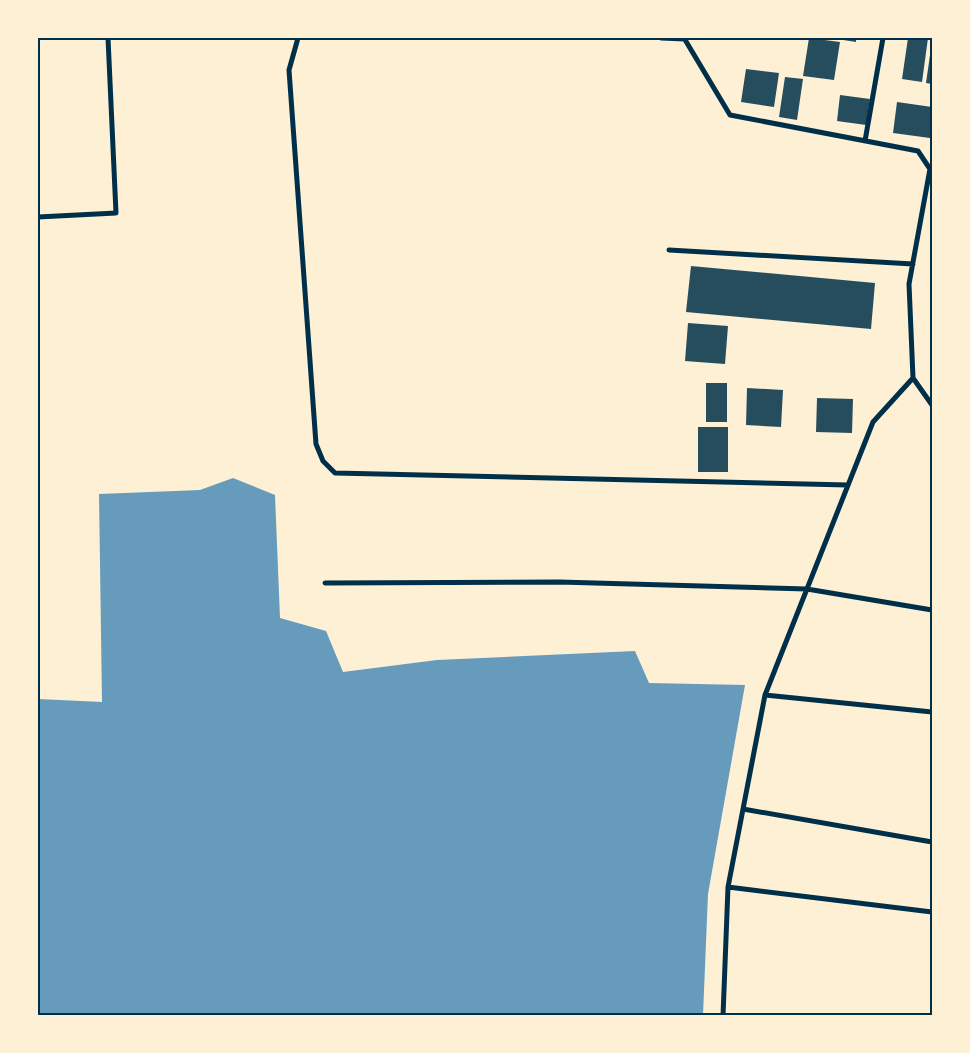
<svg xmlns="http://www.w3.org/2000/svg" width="970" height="1053" font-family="'Alegreya Sans',sans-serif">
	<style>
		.water { fill: #669bbc }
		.building { fill: #264d5e }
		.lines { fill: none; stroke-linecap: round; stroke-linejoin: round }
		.minor { stroke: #003049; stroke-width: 5 }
		.neatline { fill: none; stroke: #003049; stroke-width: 2 }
	</style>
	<rect width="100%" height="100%" fill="#fdf0d5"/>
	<path class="water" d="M233,478L275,495L280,618L326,631L343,672L437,660L635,651L649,683L745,685L708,894L703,1015H38V699L102,702L99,494L200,490Z"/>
	<path class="building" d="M809,38L840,42L834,80L803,76Z
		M831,38H856V42Z
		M908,38H928L922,82L902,79Z
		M931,48H932V84L926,83Z
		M746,69L779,73L774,107L741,102Z
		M785,77L803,79L797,120L779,117Z
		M840,95L870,99L866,125L837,121Z
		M897,102L932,107L930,138L893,133Z
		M691,266L875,283L871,329L686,312Z
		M688,323L728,326L725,364L685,361Z
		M706,383H727V422H706Z
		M747,388L783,390L781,427L746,425Z
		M817,398L853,399L852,433L816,432Z
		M698,427H728V472H698Z"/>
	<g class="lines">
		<path class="minor" d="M298,38L289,70L316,444L323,461L335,473L848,485
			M661,38L685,39
			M684,38L730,115L918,151L930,169L909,284L913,378L932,405
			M865,141L883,38
			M38,217L116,213L108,38
			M669,250L913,264
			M325,583L559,582L807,589L932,610
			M765,695L932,712
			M743,809L932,842
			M728,887L932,912
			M723,1016L728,887L765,695L873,422L913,378"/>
	</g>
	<rect width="970" height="1053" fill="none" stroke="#fdf0d5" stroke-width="78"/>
	<rect x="39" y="39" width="892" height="975" class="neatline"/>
</svg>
